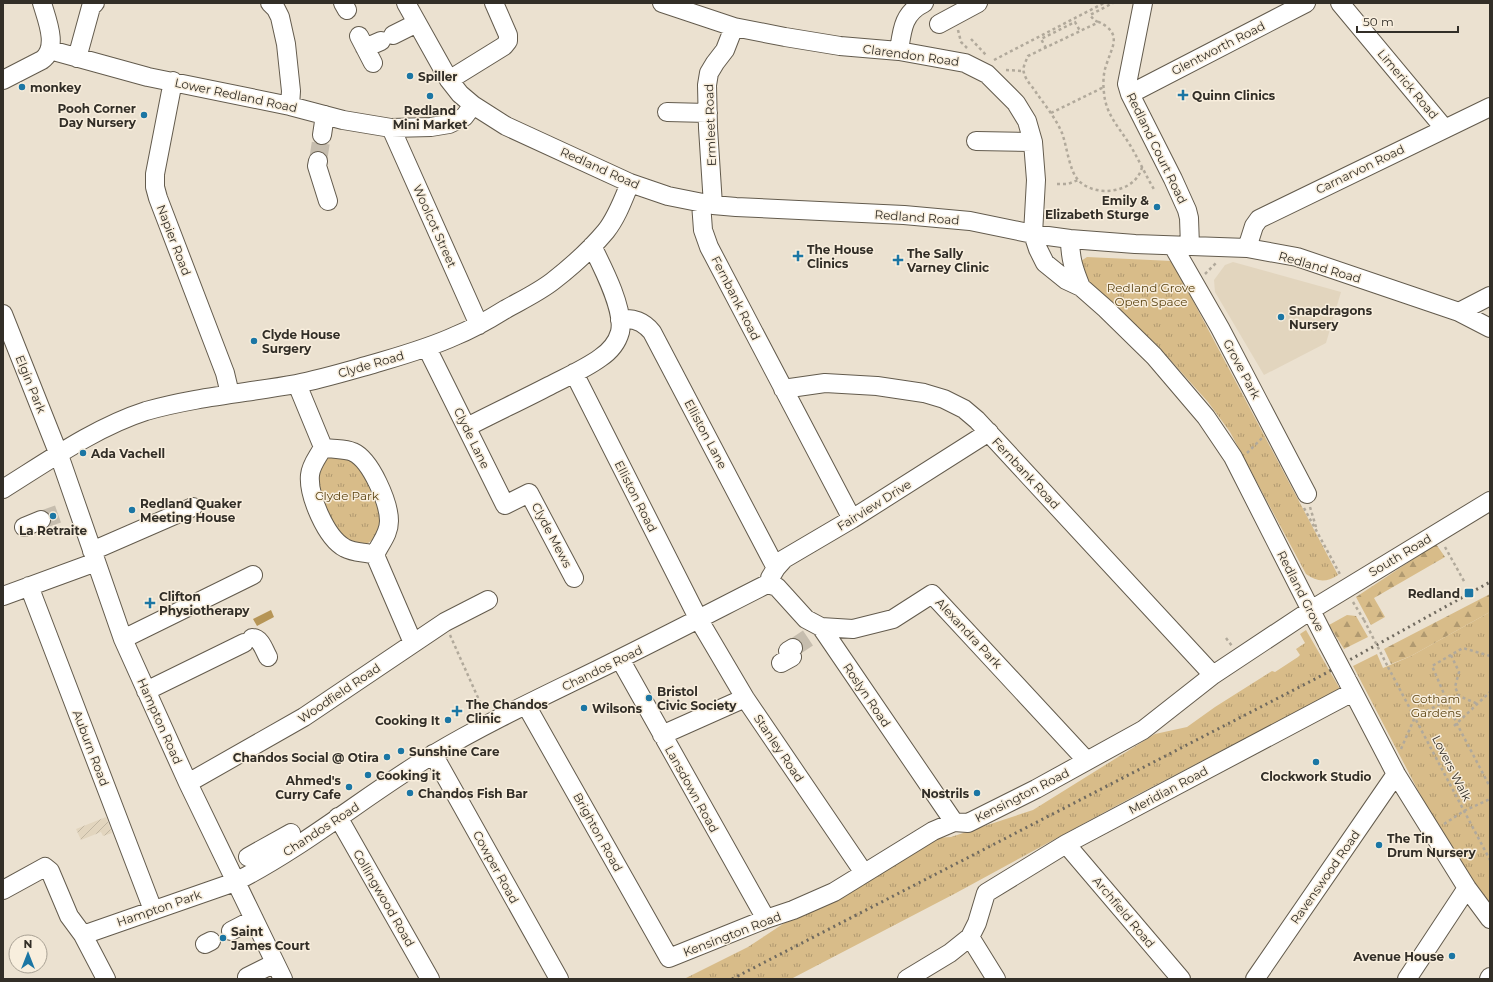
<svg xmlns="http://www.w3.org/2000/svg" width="1493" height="982" font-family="Montserrat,sans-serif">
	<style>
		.built { fill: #e2d5be }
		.industrial { fill: url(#industrial-furrows) }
		.grass { fill: url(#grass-tufts) }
		.forest { fill: url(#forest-firs) }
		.water { fill: #b69556 }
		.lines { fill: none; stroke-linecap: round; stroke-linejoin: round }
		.minor-tunnel { stroke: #c6bdae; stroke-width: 18; stroke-dasharray: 18 9; stroke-linecap: butt }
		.minor-casing { stroke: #635b4d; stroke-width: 20 }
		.path { stroke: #b1a99b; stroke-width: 2.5; stroke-dasharray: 3 3; stroke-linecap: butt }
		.minor { stroke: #fff; stroke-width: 18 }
		.rail { stroke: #706a5f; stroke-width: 3; stroke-dasharray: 2 4; stroke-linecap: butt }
		.minor-bridge-casing { stroke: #635b4d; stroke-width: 20; stroke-linecap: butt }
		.path-bridge { stroke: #b1a99b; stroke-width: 2.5; stroke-dasharray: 3 3; stroke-linecap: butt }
		.minor-bridge { stroke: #fff; stroke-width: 18 }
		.poi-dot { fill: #1b76a4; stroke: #f8eedd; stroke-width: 1.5 }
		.labels { text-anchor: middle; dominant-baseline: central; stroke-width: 3; stroke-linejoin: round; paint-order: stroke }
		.street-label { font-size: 12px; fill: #322e27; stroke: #f8eedd }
		.poi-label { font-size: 12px; font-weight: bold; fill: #322e27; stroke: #f8eedd; text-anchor: start }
		.park-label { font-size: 12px; fill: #5c4412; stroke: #f8eedd }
	</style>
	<defs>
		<pattern id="industrial-furrows" width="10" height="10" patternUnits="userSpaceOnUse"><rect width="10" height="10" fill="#e2d5be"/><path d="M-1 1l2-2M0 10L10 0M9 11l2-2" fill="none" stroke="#c2b7a3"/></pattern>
		<pattern id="grass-tufts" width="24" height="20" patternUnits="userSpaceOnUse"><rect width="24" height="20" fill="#d8bc89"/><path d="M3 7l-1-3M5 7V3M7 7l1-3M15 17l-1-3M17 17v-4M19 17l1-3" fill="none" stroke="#b09970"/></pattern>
		<pattern id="forest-firs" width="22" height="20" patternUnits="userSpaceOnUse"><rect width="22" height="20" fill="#d8bc89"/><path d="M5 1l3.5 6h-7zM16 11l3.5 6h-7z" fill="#b09970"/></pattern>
	</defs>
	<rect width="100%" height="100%" fill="#ebe1d0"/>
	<path class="built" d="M1233,262L1341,292L1326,343L1264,375L1215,292L1214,280L1225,265Z"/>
	<path class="industrial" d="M106,817L112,833L103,836L101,832L81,840L76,829Z"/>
	<path class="grass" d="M1087,257L1172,261L1338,575C1326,583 1317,582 1306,574L1230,432L1208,402L1157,345L1086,279L1081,261Z
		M330,457L351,458L374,488L382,526L374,539L368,543L360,544L353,543L340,535L320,499L317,471L325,459Z
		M1490,612V903L1475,886L1434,821L1353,666L1377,654L1383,668L1411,656Z
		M1306,630L1340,689L1127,800L956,893L791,979H684L748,947L792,918L846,896L880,873L936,838L951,837L1033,810L1155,734L1187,727L1215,707L1272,671L1275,672L1298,657L1300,655L1296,649L1305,643L1300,634Z"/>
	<path class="forest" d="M1436,544L1445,557L1374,598L1385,617L1371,625L1356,597Z
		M1490,594V612L1411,656L1391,664L1384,649Z
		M1347,615L1356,616L1368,637L1344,649L1329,625Z"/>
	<path class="water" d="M271,610L274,617L257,626L253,619Z"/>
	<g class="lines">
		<path class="minor-tunnel" d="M318,161L322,135
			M41,520L64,512
			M793,648L808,638"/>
		<g class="minor-casing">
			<path id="minor" d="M270,3L276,9L280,17L286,44L291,91L290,106
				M343,3L347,10
				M406,3L449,80L460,94L473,105L506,126L630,183L668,196L713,205L736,207L904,215L970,221L1033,234L1070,239L1135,244L1247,248L1297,257L1459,312L1490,328
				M662,3L734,27L785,37L840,46L899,51L965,63L987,74L1016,103L1027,121L1033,142L1036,180L1033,234L1038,249L1045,263L1066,280L1081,287L1106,309L1154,356L1206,417L1233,457L1328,644
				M1143,3L1127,84L1130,94L1173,179L1187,210L1189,218L1190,246
				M1340,3L1444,128
				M939,24L978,3
				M393,35L417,23
				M359,36L373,63
				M365,48L381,41
				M50,50L148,77L290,106L343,120L391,128L431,127L449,124L464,117L473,105
				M899,51C902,30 903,13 924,3
				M77,58L91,7L95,3
				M3,80L42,60C59,48 47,20 42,3
				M449,80L504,46L508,41V35L494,3
				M173,81L155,174V187L158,198L225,373L230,394
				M1130,94L1306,3
				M667,112L708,113
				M391,128L479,325
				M322,135L325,115
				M976,141L1033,142
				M318,161L317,166L328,201
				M701,203L703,230L709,247L852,519
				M713,205L708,128L707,85L709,73L715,63L725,50L734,27
				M1070,239C1070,258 1074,270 1081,287
				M1173,246L1220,328L1307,494
				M1247,248L1254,226L1259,219L1490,107
				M1459,312L1490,296
				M3,314L59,455L123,639L188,783L283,979
				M620,320C633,317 644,322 652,332L776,568
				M427,348L505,505L529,493L574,578
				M574,373L699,620L745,698L864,873
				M297,384L323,447C319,456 311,464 310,475C308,495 326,538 345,548C354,553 365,552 375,555
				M783,389L825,383L877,386L924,393L944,399L964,409L977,420L1213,675
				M467,427C494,413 522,400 549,386C566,377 585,369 600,358C609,352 617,343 620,332C625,310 602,266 592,246
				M323,447C333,450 343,448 353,452C371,460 389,503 389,521C389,535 380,543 375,555L413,643
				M3,489C48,461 96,427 146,411C195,397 246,393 296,384C322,379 348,371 373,364C400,356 429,348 455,336C473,329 490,319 506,309C522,300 539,292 553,281C571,267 591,249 606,231C617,217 623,200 630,183
				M24,527L41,520
				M92,551L193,507
				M770,578L776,568L784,559L852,519L989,432
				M767,584L777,587L806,619L821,627L954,822
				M29,586L153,910
				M3,596L96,562
				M821,627L853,629L893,619L932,594L1087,761
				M252,638C261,638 264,650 268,657
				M123,639L253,575
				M620,659L766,919
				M781,663L792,657L788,651L793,648
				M1348,682L1396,774L1467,888L1490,919
				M146,691L244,643
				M526,705L669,958L766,919L793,910L834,892L933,831L954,822L968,823L1036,789L1143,730L1213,675L1311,610L1490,501
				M662,735L745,698
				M433,754L559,979
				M188,783L304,717L445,622L488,600
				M338,817L430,979
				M1066,844L1181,979
				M248,857L291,833
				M3,890L45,867L50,871L69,916L83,935L106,979
				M231,931L254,919
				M83,935L235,882C306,846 367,794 434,754C486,723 542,697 597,670C654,642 710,613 767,584
				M970,937L996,979
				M205,944L211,941
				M247,977L275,963
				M907,979L950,953L970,937L977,923L986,893L1066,844L1353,692
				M1255,979L1396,774
				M1407,979L1467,888
				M1489,979L1490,977"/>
		</g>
		<path class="path" d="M1098,22L1094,20L1090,15L1113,3
			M958,30L961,42L967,48
			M971,39L986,55
			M1046,48L1041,39L1075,22L1080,31
			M994,60L1104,3
			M1006,70L1023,71
			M1051,113L1104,87
			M1142,167C1136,193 1096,198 1079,181C1069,171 1067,146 1062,133C1056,119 1046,106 1037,94C1033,87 1026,81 1024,73C1022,68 1026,61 1028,56L1099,22C1123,34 1112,46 1106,66C1103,74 1103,85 1104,93C1106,115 1119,127 1130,145C1139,160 1146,176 1155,191
			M1057,184H1068L1078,180
			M1205,274L1217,262
			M1247,453L1262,438
			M1310,507L1316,527
			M1304,508L1341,576
			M1445,547L1465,583
			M1353,602L1364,620
			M450,635L483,709
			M1226,638L1232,646
			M1451,655L1459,672L1455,687L1459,696L1478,704
			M1490,656L1463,648L1432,666L1457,724L1490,787
			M1388,667L1490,860
			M1454,726L1490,692
			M1401,749L1415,717L1440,704
			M1444,824L1464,811L1490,799"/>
		<use href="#minor" class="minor"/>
		<path class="rail" d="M732,979L1317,678L1490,582"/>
		<g class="minor-bridge-casing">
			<path id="minor-bridge" d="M1328,644L1347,680"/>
		</g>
		<path class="path-bridge" d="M1364,620L1388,667"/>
		<use href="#minor-bridge" class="minor-bridge"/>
	</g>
	<g class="poi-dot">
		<circle cx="410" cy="76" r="4"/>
		<circle cx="22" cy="87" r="4"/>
		<path d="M1181 89h4v4h4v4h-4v4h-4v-4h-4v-4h4z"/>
		<circle cx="430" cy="96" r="4"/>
		<circle cx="144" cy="115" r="4"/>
		<circle cx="1157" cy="207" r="4"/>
		<path d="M796 250h4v4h4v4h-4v4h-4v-4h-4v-4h4z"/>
		<path d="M896 254h4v4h4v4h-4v4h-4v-4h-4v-4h4z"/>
		<circle cx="1281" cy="317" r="4"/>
		<circle cx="254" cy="341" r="4"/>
		<circle cx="83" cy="453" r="4"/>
		<circle cx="132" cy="510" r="4"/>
		<circle cx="53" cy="516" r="4"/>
		<rect x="1464" y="588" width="10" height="10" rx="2"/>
		<path d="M148 597h4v4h4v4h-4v4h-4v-4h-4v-4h4z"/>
		<circle cx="649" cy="698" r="4"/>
		<circle cx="584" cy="708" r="4"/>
		<path d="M455 705h4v4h4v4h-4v4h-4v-4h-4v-4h4z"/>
		<circle cx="448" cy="720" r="4"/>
		<circle cx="401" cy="751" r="4"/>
		<circle cx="387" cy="757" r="4"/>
		<circle cx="1316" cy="762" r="4"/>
		<circle cx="368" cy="775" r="4"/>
		<circle cx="349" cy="787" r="4"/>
		<circle cx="410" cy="793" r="4"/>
		<circle cx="977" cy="793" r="4"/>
		<circle cx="1379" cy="845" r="4"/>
		<circle cx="223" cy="938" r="4"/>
		<circle cx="1452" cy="956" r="4"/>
	</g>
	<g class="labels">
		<g class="street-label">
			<text transform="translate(1218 48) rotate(-27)">Glentworth Road</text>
			<text transform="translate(911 55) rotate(8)">Clarendon Road</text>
			<text transform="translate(1408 84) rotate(50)">Limerick Road</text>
			<text transform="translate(236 95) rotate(12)">Lower Redland Road</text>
			<text transform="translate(710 125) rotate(-92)">Ermleet Road</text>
			<text transform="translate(1157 148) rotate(64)">Redland Court Road</text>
			<text transform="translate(600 168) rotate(24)">Redland Road</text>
			<text transform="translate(1360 169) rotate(-26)">Carnarvon Road</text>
			<text transform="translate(917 217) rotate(4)">Redland Road</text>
			<text transform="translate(435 226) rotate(66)">Woolcot Street</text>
			<text transform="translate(174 240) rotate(69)">Napier Road</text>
			<text transform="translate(1320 267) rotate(16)">Redland Road</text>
			<text transform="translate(736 298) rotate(63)">Fernbank Road</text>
			<text transform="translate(371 364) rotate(-16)">Clyde Road</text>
			<text transform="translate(1242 369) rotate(62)">Grove Park</text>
			<text transform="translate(31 384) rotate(68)">Elgin Park</text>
			<text transform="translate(706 434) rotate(62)">Elliston Lane</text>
			<text transform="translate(472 438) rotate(64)">Clyde Lane</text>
			<text transform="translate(1026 473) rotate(47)">Fernbank Road</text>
			<text transform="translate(636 496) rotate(63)">Elliston Road</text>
			<text transform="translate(874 505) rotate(-32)">Fairview Drive</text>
			<text transform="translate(552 535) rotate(62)">Clyde Mews</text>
			<text transform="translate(1400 555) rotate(-31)">South Road</text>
			<text transform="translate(1301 591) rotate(63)">Redland Grove</text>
			<text transform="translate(969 633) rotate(47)">Alexandra Park</text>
			<text transform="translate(602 668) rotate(-26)">Chandos Road</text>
			<text transform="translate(339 693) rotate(-34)">Woodfield Road</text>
			<text transform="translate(867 695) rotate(56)">Roslyn Road</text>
			<text transform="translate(160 721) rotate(66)">Hampton Road</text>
			<text transform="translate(91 748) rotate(69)">Auburn Road</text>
			<text transform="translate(779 748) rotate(56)">Stanley Road</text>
			<text transform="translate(1452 768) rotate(63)">Lovers Walk</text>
			<text transform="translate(692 789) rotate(61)">Lansdown Road</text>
			<text transform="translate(1168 790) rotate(-28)">Meridian Road</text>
			<text transform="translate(1022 795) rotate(-27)">Kensington Road</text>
			<text transform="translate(321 829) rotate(-33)">Chandos Road</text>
			<text transform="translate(598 832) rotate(61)">Brighton Road</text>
			<text transform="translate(496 867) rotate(61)">Cowper Road</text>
			<text transform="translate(1325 877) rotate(-55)">Ravenswood Road</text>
			<text transform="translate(384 898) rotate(60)">Collingwood Road</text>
			<text transform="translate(159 908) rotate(-19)">Hampton Park</text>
			<text transform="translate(1124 912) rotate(50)">Archfield Road</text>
			<text transform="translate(732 934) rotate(-21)">Kensington Road</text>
		</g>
		<g class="poi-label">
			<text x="418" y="76">Spiller</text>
			<text x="30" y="87">monkey</text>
			<text x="1192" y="95">Quinn Clinics</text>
			<text x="136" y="108" text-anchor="end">Pooh Corner<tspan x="136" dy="14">Day Nursery</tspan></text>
			<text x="430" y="110" text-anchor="middle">Redland<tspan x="430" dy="14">Mini Market</tspan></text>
			<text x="1149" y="200" text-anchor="end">Emily &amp;<tspan x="1149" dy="14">Elizabeth Sturge</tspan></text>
			<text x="807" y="249">The House<tspan x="807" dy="14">Clinics</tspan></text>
			<text x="907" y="253">The Sally<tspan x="907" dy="14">Varney Clinic</tspan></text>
			<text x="1289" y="310">Snapdragons<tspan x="1289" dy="14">Nursery</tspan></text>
			<text x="262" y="334">Clyde House<tspan x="262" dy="14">Surgery</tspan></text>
			<text x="91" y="453">Ada Vachell</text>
			<text x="140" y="503">Redland Quaker<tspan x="140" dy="14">Meeting House</tspan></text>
			<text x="53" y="530" text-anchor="middle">La Retraite</text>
			<text x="1460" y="593" text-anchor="end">Redland</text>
			<text x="159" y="596">Clifton<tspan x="159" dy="14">Physiotherapy</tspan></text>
			<text x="657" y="691">Bristol<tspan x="657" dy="14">Civic Society</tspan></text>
			<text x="466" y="704">The Chandos<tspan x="466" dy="14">Clinic</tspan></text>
			<text x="592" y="708">Wilsons</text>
			<text x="440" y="720" text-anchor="end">Cooking It</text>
			<text x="409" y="751">Sunshine Care</text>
			<text x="379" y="757" text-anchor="end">Chandos Social @ Otira</text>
			<text x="376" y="775">Cooking it</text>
			<text x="1316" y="776" text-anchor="middle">Clockwork Studio</text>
			<text x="341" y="780" text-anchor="end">Ahmed's<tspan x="341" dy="14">Curry Cafe</tspan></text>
			<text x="418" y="793">Chandos Fish Bar</text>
			<text x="969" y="793" text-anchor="end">Nostrils</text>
			<text x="1387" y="838">The Tin<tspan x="1387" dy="14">Drum Nursery</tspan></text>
			<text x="231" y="931">Saint<tspan x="231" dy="14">James Court</tspan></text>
			<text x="1444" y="956" text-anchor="end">Avenue House</text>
		</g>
		<g class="park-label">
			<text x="1151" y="287">Redland Grove<tspan x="1151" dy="14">Open Space</tspan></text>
			<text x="347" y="495">Clyde Park</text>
			<text x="1436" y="698">Cotham<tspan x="1436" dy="14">Gardens</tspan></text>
		</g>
	</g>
	<rect width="1493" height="982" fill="none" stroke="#322e27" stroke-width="8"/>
	<g transform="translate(28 954)"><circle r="19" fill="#f8eedd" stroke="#a9a194"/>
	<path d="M0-3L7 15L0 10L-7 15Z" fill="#1b76a4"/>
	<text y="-6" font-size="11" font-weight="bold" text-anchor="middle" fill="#322e27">N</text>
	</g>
	<path d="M1357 26v6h101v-6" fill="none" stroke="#322e27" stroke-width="2"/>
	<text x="1363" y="26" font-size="12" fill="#322e27" stroke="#f8eedd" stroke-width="3" paint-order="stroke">50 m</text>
</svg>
